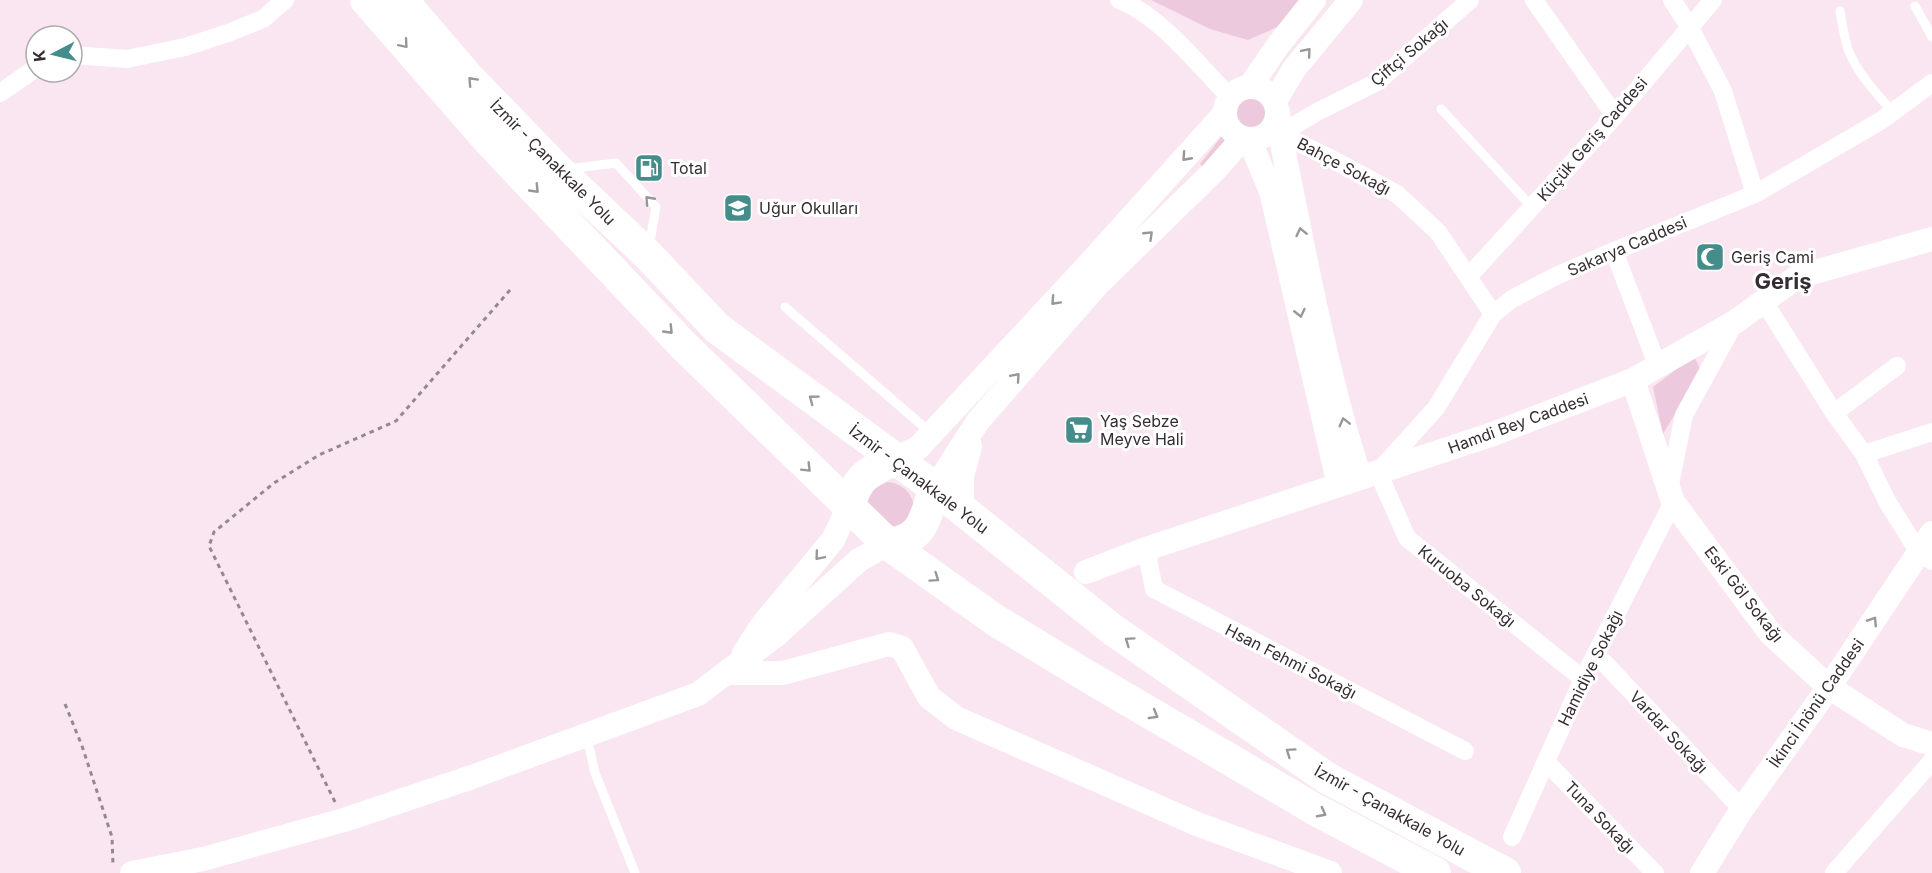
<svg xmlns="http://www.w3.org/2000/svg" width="1932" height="873" font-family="Inter,sans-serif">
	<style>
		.green { fill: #edc9de }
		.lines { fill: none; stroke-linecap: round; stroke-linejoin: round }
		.path { stroke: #968890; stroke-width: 3; stroke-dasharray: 4.5 4.5; stroke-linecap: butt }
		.lane { stroke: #fff; stroke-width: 9 }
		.street { stroke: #fff; stroke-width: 18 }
		.secondary { stroke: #fff; stroke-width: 24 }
		.highway { stroke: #fff; stroke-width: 32 }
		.oneway { stroke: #9a9698 }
		.labels { text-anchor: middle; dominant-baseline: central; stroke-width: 6; stroke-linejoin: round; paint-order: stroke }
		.street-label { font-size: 16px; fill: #352d32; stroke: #fff }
		.poi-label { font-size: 16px; fill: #352d32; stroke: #fff; text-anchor: start }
		.district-label { font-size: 22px; font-weight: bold; fill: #352d32; stroke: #fff }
	</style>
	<rect width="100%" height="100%" fill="#fae6f1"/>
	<path class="green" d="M1151,0H1303L1282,25L1248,40L1210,29Z
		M1234 112a18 18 0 1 1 36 0a18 18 0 1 1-36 0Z
		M1225,132L1234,141L1203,167L1200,164Z
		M1694,356L1701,371L1663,434L1653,387Z
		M887,482C911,483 925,512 901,525C898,527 891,528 887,529L866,503L873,489Z"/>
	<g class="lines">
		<path class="path" d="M65,704L82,746L112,837L113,865
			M335,802L209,546L214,532L274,483L319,455L396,421L510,290"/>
		<path class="lane" d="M1915,6L1932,37
			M1840,11C1842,23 1844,37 1848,49C1857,73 1876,93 1893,112
			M1441,109L1532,207
			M568,169L616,163L656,207L649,247
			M785,307L931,433
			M587,737L595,773L635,873"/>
		<path class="street" d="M1119,0C1160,15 1199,66 1230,97
			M1534,0L1615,116
			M1672,0L1689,26L1723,91L1755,194
			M72,55L127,59L185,47L228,33L263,19L285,0
			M0,93L36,68
			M1280,134L1326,156L1397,194L1438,232L1493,314
			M1280,134L1315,113L1377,82L1470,0
			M1614,251L1658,367
			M1469,276L1615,116L1713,0
			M1763,300L1834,413L1864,454L1888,503L1918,551L1932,561
			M1834,413L1897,366
			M1864,454L1932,432
			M1669,489L1684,415L1735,322
			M1146,549L1154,589L1465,751
			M1596,654L1742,809
			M1583,679L1407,538L1378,472L1436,408L1493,314L1512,299L1556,276L1614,251L1755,194L1882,120L1932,83
			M1546,762L1655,873
			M1512,837L1583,679L1673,502
			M1834,873L1932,761"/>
		<path class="secondary" d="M1250,86L1279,44L1314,0
			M1225 113a26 26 0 1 1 52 0a26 26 0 1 1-52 0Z
			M1275,101L1294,69L1351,0
			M1278,112L1280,134C1304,249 1324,366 1360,478
			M1249,139L1271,191L1339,485
			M1633,380L1673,502L1771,634L1829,687L1903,735L1932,744
			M894,459L918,448L1090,263L1225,113
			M935,488L978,421L1097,285L1214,171L1243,138
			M962,511V477L970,446
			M1086,572L1146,549L1493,434L1633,380L1735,322L1797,277L1932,239
			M744,653L763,624L833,540L849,506
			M728,673H783L889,644L902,648L929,697L956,718L1197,824L1330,873
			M132,873L203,859L344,820L472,777L698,694L775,636L859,560L888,544
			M1702,873L1742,809L1829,687L1932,533"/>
		<path class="highway" d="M366,0L490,142L683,345L888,544L995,620L1087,676L1316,810L1435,873
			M402,0L467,76L558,170L648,255L717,328L935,488L1113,630L1327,778L1505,873
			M849,506C859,474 867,474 894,459
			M888,544C925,539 924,518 935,488"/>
	</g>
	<defs><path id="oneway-chevron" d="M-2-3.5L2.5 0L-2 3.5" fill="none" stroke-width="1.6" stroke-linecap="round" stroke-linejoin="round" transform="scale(1.5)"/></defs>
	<g class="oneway">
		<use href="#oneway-chevron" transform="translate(404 44) rotate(49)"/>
		<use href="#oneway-chevron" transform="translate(1307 52) rotate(-50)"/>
		<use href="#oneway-chevron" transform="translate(472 81) rotate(-133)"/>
		<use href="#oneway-chevron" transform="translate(1186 157) rotate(132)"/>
		<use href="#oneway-chevron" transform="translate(535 189) rotate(46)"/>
		<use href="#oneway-chevron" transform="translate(649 200) rotate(-132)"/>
		<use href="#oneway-chevron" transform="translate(1301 232) rotate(-102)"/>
		<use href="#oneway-chevron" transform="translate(1149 235) rotate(-44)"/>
		<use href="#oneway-chevron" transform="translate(1055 301) rotate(133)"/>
		<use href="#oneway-chevron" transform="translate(1300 313) rotate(77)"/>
		<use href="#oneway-chevron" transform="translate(669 330) rotate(46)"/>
		<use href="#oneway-chevron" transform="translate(1016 377) rotate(-49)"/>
		<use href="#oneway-chevron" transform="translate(813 399) rotate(-143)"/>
		<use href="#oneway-chevron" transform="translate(1344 422) rotate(-104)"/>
		<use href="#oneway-chevron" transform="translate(807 468) rotate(45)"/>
		<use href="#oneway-chevron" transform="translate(819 556) rotate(130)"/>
		<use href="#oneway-chevron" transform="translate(935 578) rotate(35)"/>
		<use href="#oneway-chevron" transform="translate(1873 621) rotate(-57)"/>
		<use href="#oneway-chevron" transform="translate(1129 641) rotate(-145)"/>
		<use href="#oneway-chevron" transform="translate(1154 715) rotate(30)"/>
		<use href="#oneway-chevron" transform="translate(1290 752) rotate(-145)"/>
		<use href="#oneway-chevron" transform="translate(1322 813) rotate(28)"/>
	</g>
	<defs>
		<g id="fuel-square" transform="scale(1.5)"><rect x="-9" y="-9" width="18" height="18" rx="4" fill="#458d8b" stroke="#fff"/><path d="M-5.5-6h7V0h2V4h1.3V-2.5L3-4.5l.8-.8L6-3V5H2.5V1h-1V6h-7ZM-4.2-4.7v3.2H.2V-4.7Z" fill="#fff"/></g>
		<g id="school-square" transform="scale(1.5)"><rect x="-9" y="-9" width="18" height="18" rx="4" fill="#458d8b" stroke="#fff"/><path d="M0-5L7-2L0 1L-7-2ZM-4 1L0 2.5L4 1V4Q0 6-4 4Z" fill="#fff"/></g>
		<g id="mosque-square" transform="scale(1.5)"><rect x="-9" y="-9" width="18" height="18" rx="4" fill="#458d8b" stroke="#fff"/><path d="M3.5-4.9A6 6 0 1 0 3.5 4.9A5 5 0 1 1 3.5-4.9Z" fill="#fff"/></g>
		<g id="supermarket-square" transform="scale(1.5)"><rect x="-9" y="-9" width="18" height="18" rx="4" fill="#458d8b" stroke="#fff"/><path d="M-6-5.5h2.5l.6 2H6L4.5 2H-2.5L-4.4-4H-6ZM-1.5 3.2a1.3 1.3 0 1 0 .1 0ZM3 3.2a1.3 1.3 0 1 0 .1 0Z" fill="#fff"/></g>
	</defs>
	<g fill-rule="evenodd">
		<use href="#fuel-square" x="649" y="168"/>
		<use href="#school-square" x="738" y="208"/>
		<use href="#mosque-square" x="1710" y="257"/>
		<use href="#supermarket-square" x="1079" y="430"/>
	</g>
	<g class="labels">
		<g class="street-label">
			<text transform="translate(1409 52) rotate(-40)">Çiftçi Sokağı</text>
			<text transform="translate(1592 139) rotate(-49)">Küçük Geriş Caddesi</text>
			<text transform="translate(553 162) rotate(45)">İzmir - Çanakkale Yolu</text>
			<text transform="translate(1344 166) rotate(28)">Bahçe Sokağı</text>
			<text transform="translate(1627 246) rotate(-23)">Sakarya Caddesi</text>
			<text transform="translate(1518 423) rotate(-20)">Hamdi Bey Caddesi</text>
			<text transform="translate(919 479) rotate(37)">İzmir - Çanakkale Yolu</text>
			<text transform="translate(1467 586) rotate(39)">Kuruoba Sokağı</text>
			<text transform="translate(1744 594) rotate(52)">Eski Göl Sokağı</text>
			<text transform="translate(1291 661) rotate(27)">Hsan Fehmi Sokağı</text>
			<text transform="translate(1590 668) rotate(-64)">Hamidiye Sokağı</text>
			<text transform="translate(1816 703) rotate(-55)">İkinci İnönü Caddesi</text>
			<text transform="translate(1669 732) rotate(47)">Vardar Sokağı</text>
			<text transform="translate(1390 810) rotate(29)">İzmir - Çanakkale Yolu</text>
			<text transform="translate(1600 817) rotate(46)">Tuna Sokağı</text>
		</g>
		<g class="poi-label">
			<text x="670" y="168">Total</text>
			<text x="759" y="208">Uğur Okulları</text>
			<text x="1731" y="257">Geriş Cami</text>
			<text x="1100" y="421">Yaş Sebze<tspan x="1100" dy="18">Meyve Hali</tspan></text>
		</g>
		<g class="district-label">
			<text x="1783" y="281">Geriş</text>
		</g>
	</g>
	<g transform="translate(54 54) rotate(263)"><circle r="28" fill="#ffffff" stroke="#aeabad" stroke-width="1.5"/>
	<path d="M0-4.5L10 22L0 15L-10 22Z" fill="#458d8b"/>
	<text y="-9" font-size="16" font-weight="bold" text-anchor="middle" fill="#352d32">K</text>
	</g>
</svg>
